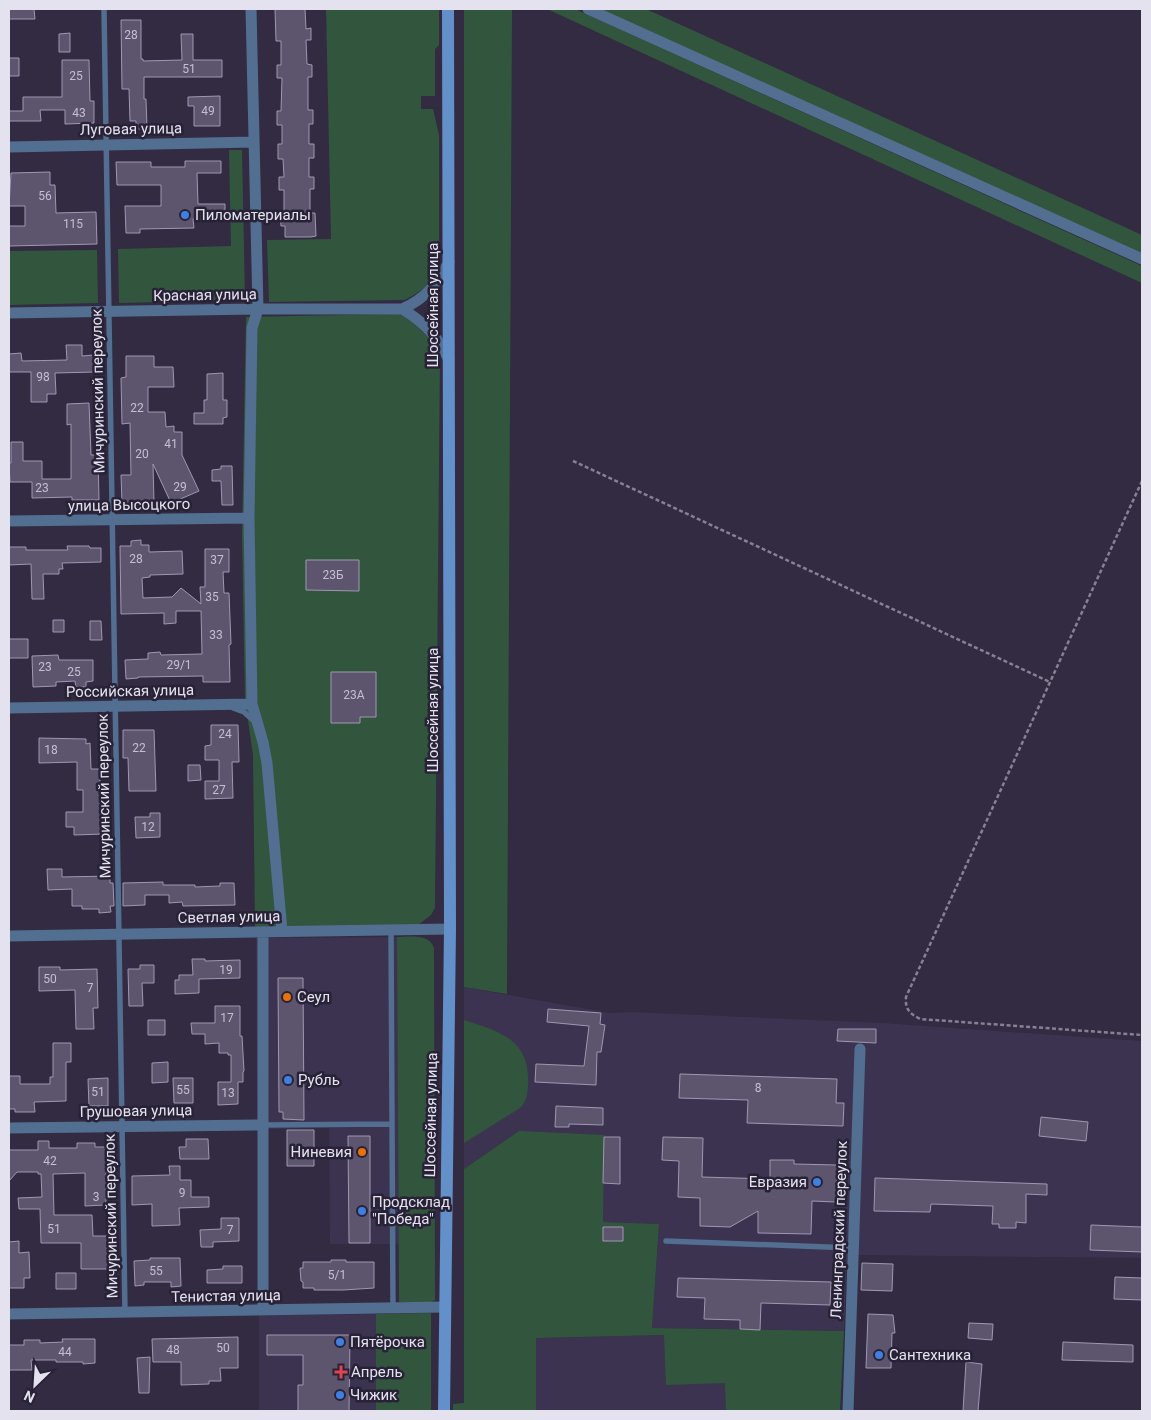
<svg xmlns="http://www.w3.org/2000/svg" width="1151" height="1420" font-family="Roboto,sans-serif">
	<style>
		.built { fill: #3b334f }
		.green { fill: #32563d }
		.building { fill: #5d556e; stroke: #a098b3 }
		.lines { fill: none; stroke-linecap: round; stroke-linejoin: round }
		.path { stroke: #868193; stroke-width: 2.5; stroke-dasharray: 4 2.5; stroke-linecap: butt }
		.lane { stroke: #526e91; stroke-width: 5.5 }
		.street { stroke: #526e91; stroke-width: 11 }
		.secondary { stroke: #6390c8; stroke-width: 12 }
		.shop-dot { fill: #3f7fe0; stroke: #282237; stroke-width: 2 }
		.food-dot { fill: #e8710a; stroke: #282237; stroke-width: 2 }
		.health-dot { fill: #e0444e; stroke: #282237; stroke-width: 2 }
		.labels { text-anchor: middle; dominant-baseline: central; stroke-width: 5; stroke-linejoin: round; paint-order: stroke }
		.number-label { font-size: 12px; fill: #c3bfd0 }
		.street-label { font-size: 15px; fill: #e5e2f0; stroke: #282237 }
		.poi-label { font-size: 15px; fill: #e5e2f0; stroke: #282237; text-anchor: start }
	</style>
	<rect width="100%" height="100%" fill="#322b41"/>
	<path class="built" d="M397,937L399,1244H330L329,1128L257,1129L256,938Z
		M464,987L610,1013L631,1012L883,1023L1142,1041V1258L847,1255L844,1331L652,1328L659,1224L603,1222L519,1131L464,1169Z
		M376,1314V1411H259V1315Z
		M665,1335L726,1383V1411H536V1338Z"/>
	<path class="green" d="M326,9H439V45L435,49V96H421V109H433L439,135V258C436,279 423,292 404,300L269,302L267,240L331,239Z
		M464,9H512L507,994L464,987Z
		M547,9H575L1142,266V283Z
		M599,9H646L1142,235V254Z
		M229,150H242L245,300L119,303L118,249L231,246Z
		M97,250L98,303L9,305V251Z
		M399,314C418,325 427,335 440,353L435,908L431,915L418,925L255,927L253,755L245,700L242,535L246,317Z
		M397,937C409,937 429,933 434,948L435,1300L432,1302H399Z
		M464,1020C497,1031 528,1038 528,1079C528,1090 528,1100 520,1108L464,1143Z
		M519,1131L604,1135L603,1222L659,1224L652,1328L844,1331L840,1411H726L725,1383L666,1385L664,1335L536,1338V1411H453V1404L464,1403V1169Z
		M431,1313V1411H376V1314Z"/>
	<path class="building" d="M9,9H34L35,19H9Z
		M275,9H305L306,29L311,28V40H306L307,64L312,65V77H308V110H313V124H309V144H314V158H309V177H314V189H310V213H315L316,236L311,237H285V226H281L280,213L284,214V190H279V177H284L283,159H278V144H282V125H277V111H281L282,78H277V65H281V41H276Z
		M121,20H141V59H143V61L182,60L181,34H193V60H222V77H144V99H146L147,129H136V121H130L129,89H122Z
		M70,33V52H59V34Z
		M9,58H19V76H9Z
		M62,60H89L90,101H94V123L65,124V110H40L41,121H9V111H23V97H62Z
		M220,96V126H194V106H188V97Z
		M185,161H221V173H197L198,204H225V219H193L194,228L140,229V233H126L125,206H161V185H117L116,162H151V167H185Z
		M50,172V185H55L56,213L96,212L97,244L9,246V226H25V206H9L11,173Z
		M66,345H82V356L94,355L95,372L55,373L56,394H47V402H31V372H9V354L21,353L22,361L67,360Z
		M126,356H154V367H173L174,387H148V412H165L166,427L174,426V432H182V455L199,491L171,503L153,464L154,503H122L121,475H131L130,423L122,424L121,378L126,377Z
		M223,373V400H227V417L223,418V424H194V413H204V400H207V374Z
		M89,403L91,455H98L99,500H72V497L32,498V482H10L9,463H11V442H23V461H42V479H71V424L67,425V404Z
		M221,466H232L233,505H222L221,481H212V470L221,469Z
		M141,540V545H149V552L182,551L183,574L150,575V577L142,578L143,598L172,597L181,588L201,604L200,587H205V549H229V572H223L224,593H229L231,644L229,645L230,682H203V676L138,677V678L126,679L125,660L148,659V653L160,652L161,655L202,654L201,611H176V623L164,624V613L121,614L120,546H131V541Z
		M67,546H89L90,548H101V562L62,563L63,569H59V574H43L44,599H32L31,564L9,565V547H26V550H68Z
		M306,560H359V591L306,590Z
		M53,620H64V632H53Z
		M90,621H101L102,640H90Z
		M9,639H28V658H9Z
		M58,655L59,660H93V681L86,682V687H76L75,681L56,682V686L33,687L32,656Z
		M331,672H376V717H360V723H331Z
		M211,725H238L239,762H232L233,798L205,799V781H219V760H205V746L211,745Z
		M123,730H154L156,791H129L128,758H123Z
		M39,738L86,739V744L90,743L91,769H100V804L103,803L104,834L74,835V827H66V812H83V790H77V762L39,763Z
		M188,765H200L201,780L188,781Z
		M150,813H160V837L136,838L135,817H150Z
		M47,869H62V877L110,876V883H113L114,906H110L111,912L99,913V909H82V906H72V889L48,890Z
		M163,882V885H195V887L220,886V883H234L235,905L183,906L182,902L169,903V895H145V905L123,906V883Z
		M192,959H205V961L240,960V978L199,979V993L175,994V980H179V975H193Z
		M140,965H154V983H142L143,1006H129L128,969H140Z
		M39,967H60V970L97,969L98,1008H93L94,1029H76L75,990L39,991Z
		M278,978H303L304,1120L283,1119V1112H279Z
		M215,1006H240V1036H242L244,1071L243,1072V1082H238V1104L218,1105V1082H231V1055H228V1053H219V1043L205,1044V1034H192L191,1023H215Z
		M548,1009L601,1013L600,1024L605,1025L601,1052H597L596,1085L535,1082L536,1064L584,1066L589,1026L547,1022Z
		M148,1020H165V1035H148Z
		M838,1029H876V1043L837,1041Z
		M53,1043H71V1062H66V1101L34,1102L35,1112H15V1109H9V1076H20V1084H50V1077H53Z
		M168,1062V1082L152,1083V1063Z
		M680,1074L837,1079L836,1103H844L843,1126L747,1123L748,1100L679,1098Z
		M108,1078V1106H89L88,1079Z
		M173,1078H193V1103H174Z
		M556,1106L603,1108V1125L569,1124V1127H555Z
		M1041,1117L1088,1122L1086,1141L1039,1136Z
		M287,1130H314V1166H287Z
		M348,1136H370V1243H349Z
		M604,1137H620V1184L603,1183Z
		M663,1137L703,1138L702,1177L770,1179V1160H794V1164L837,1165L836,1202L812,1201L811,1234L758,1233V1211L730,1227L700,1226V1198L678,1197L679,1161L662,1160Z
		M186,1139H208L209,1159H180L179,1147H186Z
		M38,1141H49V1148H77V1143H95V1147H111L112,1173H106V1205L85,1206V1173L53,1174L54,1215H92L93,1236H111L112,1269H81V1243H41L40,1209H19L18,1198L42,1197L41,1174H38V1172H17L9,1181V1150H38Z
		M169,1166H180V1180H191V1197H209V1207L179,1208L180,1225L152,1226V1204L132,1205V1176L170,1175Z
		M875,1178L1047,1184V1195L1026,1194V1223L1016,1222V1228H999V1224H992L993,1206L931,1204L930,1212L874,1211Z
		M221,1218H239V1241L213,1242V1247H201L200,1230L221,1229Z
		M1091,1225L1142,1227V1252L1090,1250Z
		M603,1227H623V1241H603Z
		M19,1241V1253L29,1252L30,1278H24V1288H9V1242Z
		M150,1258H180L181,1286L171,1287V1282H144V1285L135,1286L134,1261L150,1260Z
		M331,1260H346V1262H374V1288L343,1290H314V1288H303V1282L301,1281L300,1268H303V1262H331Z
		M862,1263L893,1264L892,1291L861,1290Z
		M223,1266H242V1283H207V1270L223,1269Z
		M56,1273H76V1289H56Z
		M1115,1277L1142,1278V1300L1114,1299Z
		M678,1278L831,1282L830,1305L761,1303L760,1330L740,1329V1320L704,1319L705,1298L677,1297Z
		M868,1314L893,1315L895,1333H892L891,1368H866Z
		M969,1323L993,1324L992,1340L968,1338Z
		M267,1335H350L349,1411H298V1385H303V1355H267Z
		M238,1337V1368H220L221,1381H209V1384L181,1385V1362H153L152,1339Z
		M62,1339H95V1363L83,1364V1362H56V1360H31L32,1370H9V1345H24V1340H40V1343L63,1342Z
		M1063,1342L1133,1345V1362L1062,1360Z
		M150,1357L149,1393H139L137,1358Z
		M966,1362L982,1364L978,1411H963Z"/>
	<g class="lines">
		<path class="path" d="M573,461L1050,682
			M1142,481L906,997C905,1009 909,1013 920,1019L1142,1035"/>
		<path class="lane" d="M104,9L125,1312
			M233,708L244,712L254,721
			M391,930L393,1308
			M263,1125L392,1124
			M666,1241L853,1248"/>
		<path class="street" d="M251,9L258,309L252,328L249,518L252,704L263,742L267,763L282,931
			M588,9L1142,259
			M9,147L254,142
			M402,309C424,322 438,337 449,360
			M9,313L258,309H402C427,298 436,284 449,262
			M9,521L249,518
			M9,708L252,704
			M263,932V1310
			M9,936L450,929
			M9,1128L263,1125
			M9,1314L445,1307
			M848,1411L860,1049"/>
		<path class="secondary" d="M444,1411L450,929L448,9"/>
	</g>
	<g class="shop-dot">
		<circle cx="185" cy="215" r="5"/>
		<circle cx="288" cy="1080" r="5"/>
		<circle cx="817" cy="1182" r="5"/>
		<circle cx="362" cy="1211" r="5"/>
		<circle cx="340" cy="1342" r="5"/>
		<circle cx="879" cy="1355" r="5"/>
		<circle cx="340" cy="1395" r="5"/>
	</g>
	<g class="food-dot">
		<circle cx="287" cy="997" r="5"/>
		<circle cx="362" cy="1152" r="5"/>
	</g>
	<path class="health-dot" d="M338.5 1364.5h5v5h5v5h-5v5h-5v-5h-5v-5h5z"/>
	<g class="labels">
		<g class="number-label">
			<text x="131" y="35">28</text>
			<text x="189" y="69">51</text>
			<text x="76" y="76">25</text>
			<text x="208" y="111">49</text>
			<text x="79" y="113">43</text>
			<text x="45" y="196">56</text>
			<text x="73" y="224">115</text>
			<text x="43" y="377">98</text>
			<text x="137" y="408">22</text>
			<text x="171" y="444">41</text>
			<text x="142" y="454">20</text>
			<text x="180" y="487">29</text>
			<text x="42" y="488">23</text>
			<text x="136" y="559">28</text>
			<text x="217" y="560">37</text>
			<text x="333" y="575">23Б</text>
			<text x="212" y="597">35</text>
			<text x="216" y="635">33</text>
			<text x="179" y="665">29/1</text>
			<text x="45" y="667">23</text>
			<text x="74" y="672">25</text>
			<text x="354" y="695">23А</text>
			<text x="225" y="734">24</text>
			<text x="139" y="748">22</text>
			<text x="51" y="750">18</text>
			<text x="219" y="790">27</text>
			<text x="148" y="827">12</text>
			<text x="226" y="970">19</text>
			<text x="50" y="979">50</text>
			<text x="90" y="988">7</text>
			<text x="227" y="1018">17</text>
			<text x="758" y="1088">8</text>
			<text x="183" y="1090">55</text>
			<text x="98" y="1092">51</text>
			<text x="228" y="1093">13</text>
			<text x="50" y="1161">42</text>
			<text x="182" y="1193">9</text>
			<text x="96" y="1197">3</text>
			<text x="54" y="1229">51</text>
			<text x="230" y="1230">7</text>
			<text x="156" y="1271">55</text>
			<text x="337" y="1275">5/1</text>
			<text x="223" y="1348">50</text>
			<text x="173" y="1350">48</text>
			<text x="65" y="1352">44</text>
		</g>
		<g class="street-label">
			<text transform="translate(131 129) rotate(-1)">Луговая улица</text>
			<text transform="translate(205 295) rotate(-1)">Красная улица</text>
			<text transform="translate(433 305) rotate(-90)">Шоссейная улица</text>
			<text transform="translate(98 391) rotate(-91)">Мичуринский переулок</text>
			<text transform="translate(129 505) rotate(-1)">улица Высоцкого</text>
			<text transform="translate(130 691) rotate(-1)">Российская улица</text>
			<text transform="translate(433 710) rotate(-90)">Шоссейная улица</text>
			<text transform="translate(104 796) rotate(-91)">Мичуринский переулок</text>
			<text transform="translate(229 917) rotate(-1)">Светлая улица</text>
			<text transform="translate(136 1111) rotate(-1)">Грушовая улица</text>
			<text transform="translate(431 1115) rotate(-89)">Шоссейная улица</text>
			<text transform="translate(111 1216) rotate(-91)">Мичуринский переулок</text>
			<text transform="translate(839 1230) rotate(-88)">Ленинградский переулок</text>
			<text transform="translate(226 1296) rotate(-1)">Тенистая улица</text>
		</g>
		<g class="poi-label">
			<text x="195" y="215">Пиломатериалы</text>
			<text x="297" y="997">Сеул</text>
			<text x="298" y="1080">Рубль</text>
			<text x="352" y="1152" text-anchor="end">Ниневия</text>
			<text x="807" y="1182" text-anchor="end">Евразия</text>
			<text x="372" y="1202">Продсклад<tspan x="372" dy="17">"Победа"</tspan></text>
			<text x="350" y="1342">Пятёрочка</text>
			<text x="889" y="1355">Сантехника</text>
			<text x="351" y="1372">Апрель</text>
			<text x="350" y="1395">Чижик</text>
		</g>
	</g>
	<rect width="1151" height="1420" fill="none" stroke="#e5e2f0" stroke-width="20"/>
	<g transform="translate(35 1385) rotate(205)" stroke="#282237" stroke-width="4" paint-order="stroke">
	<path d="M0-4L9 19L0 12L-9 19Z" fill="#e5e2f0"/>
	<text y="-8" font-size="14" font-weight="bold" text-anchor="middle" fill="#e5e2f0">N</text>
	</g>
</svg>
